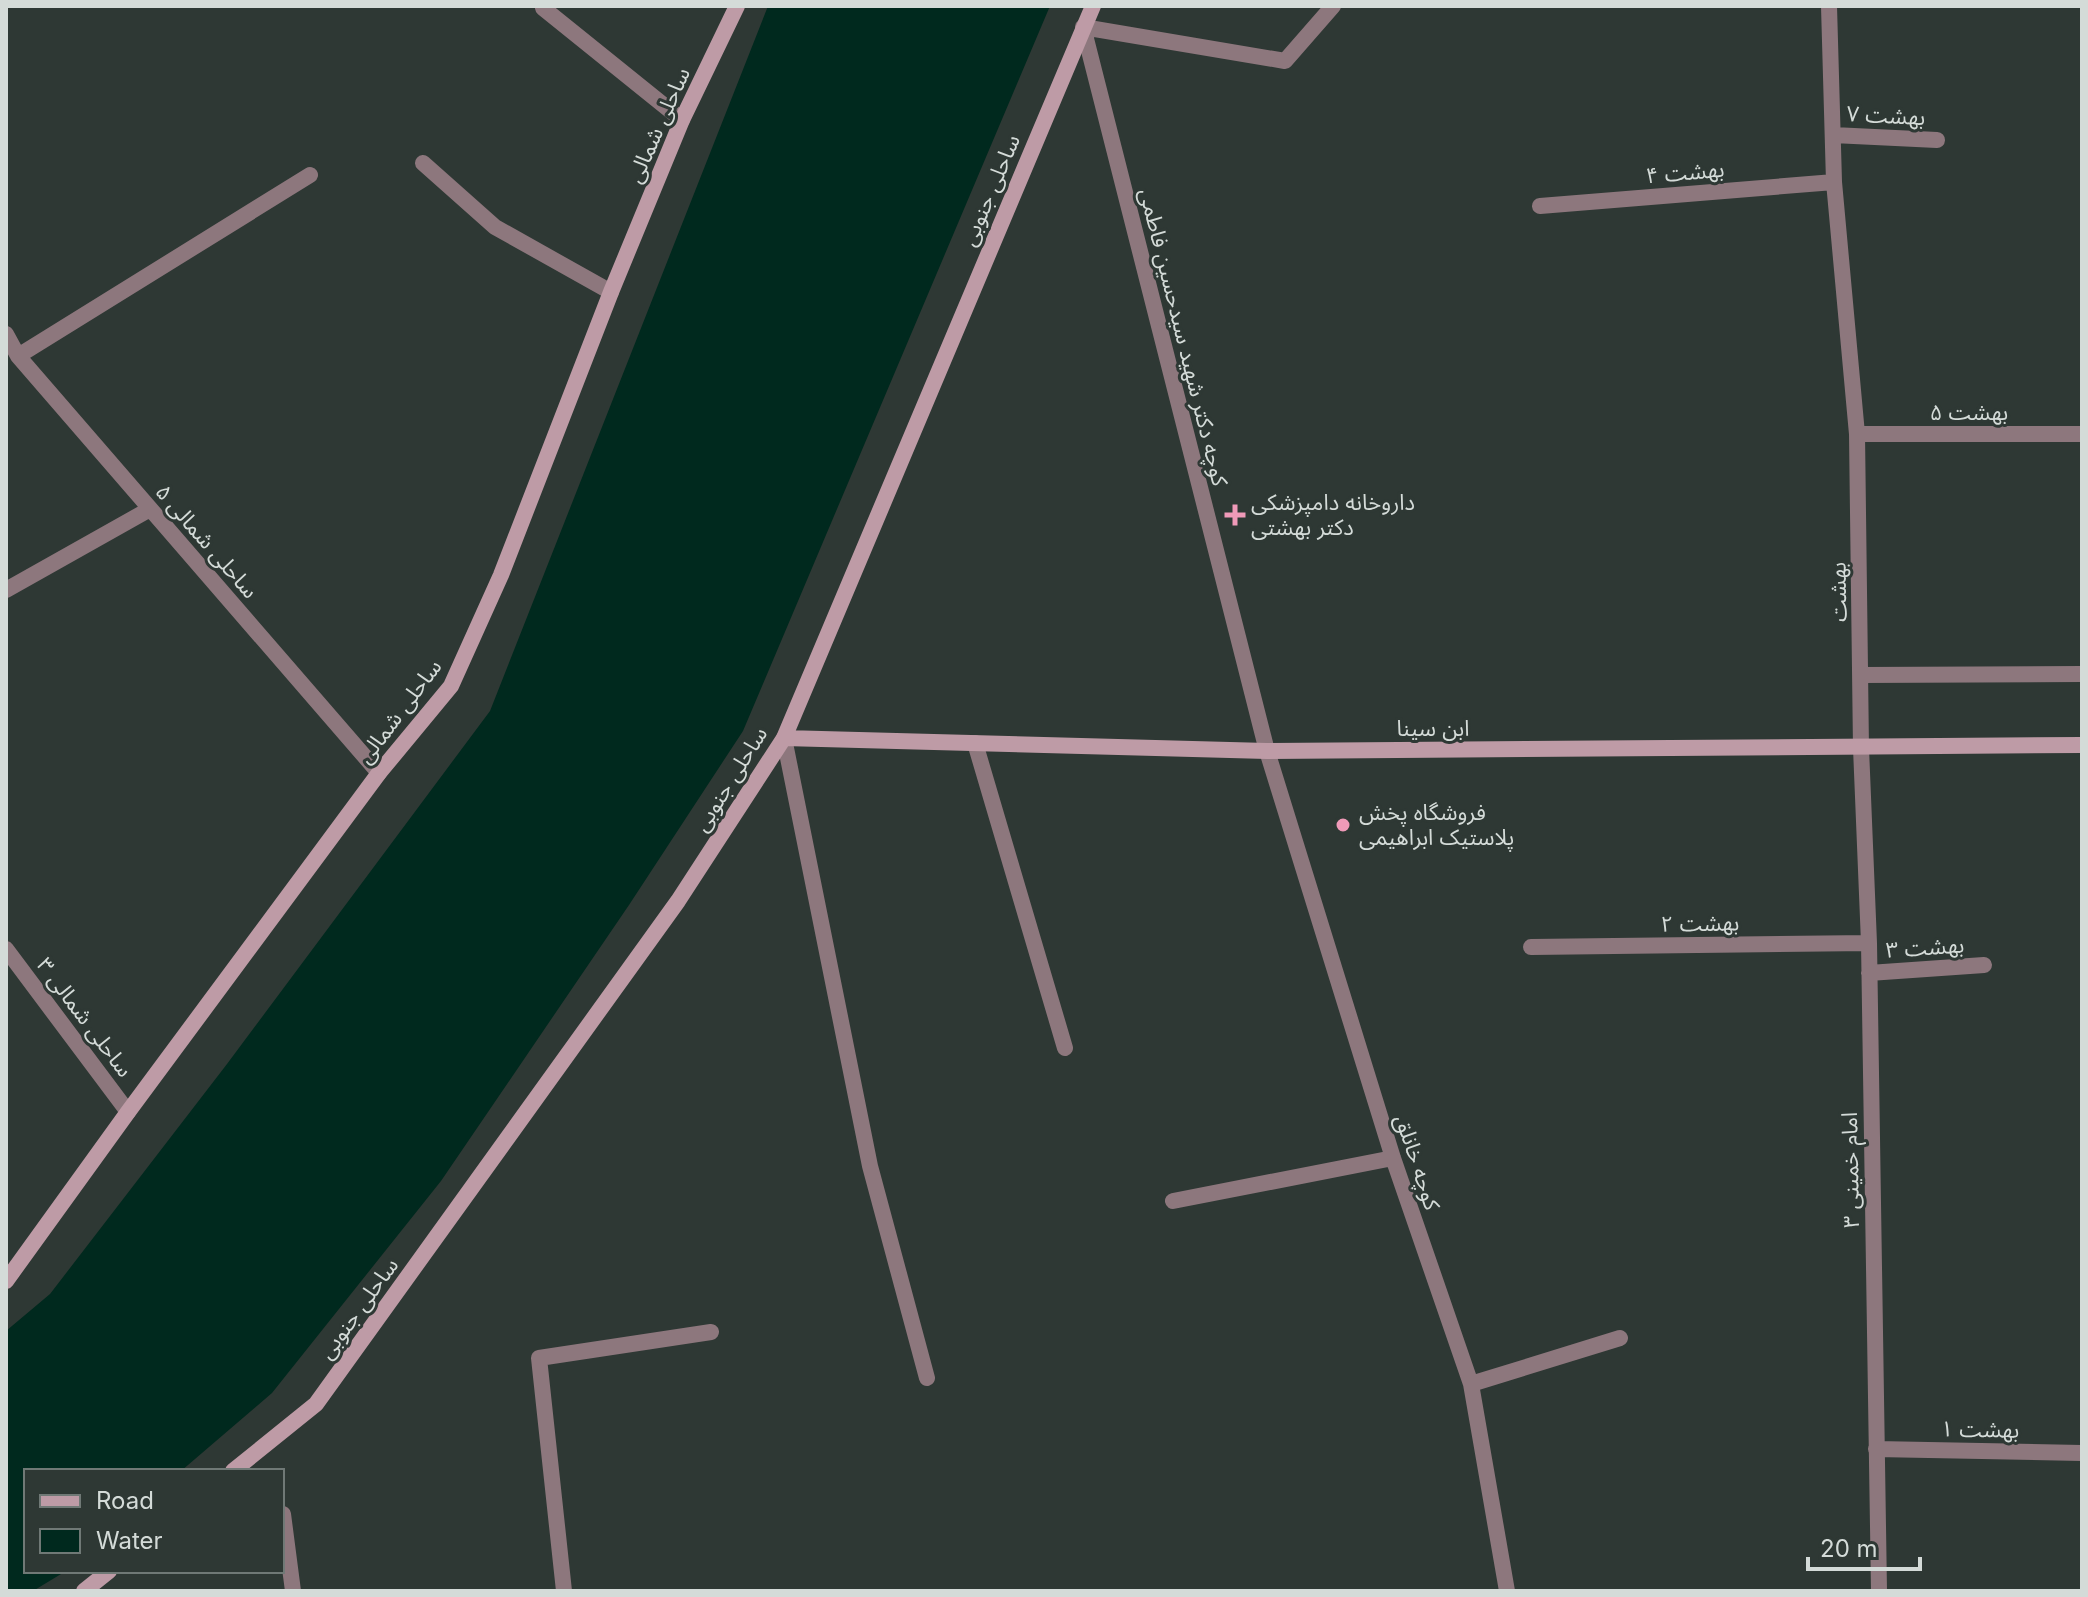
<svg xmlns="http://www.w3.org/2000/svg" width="2088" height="1597" font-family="Inter,'Noto Sans Arabic',sans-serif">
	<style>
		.water { fill: #00291e }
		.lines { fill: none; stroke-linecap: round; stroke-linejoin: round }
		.lane { stroke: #8d777d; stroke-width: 16 }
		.street { stroke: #8d777d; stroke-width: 16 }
		.secondary { stroke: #be9ba6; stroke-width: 16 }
		.poi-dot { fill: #ef9ab8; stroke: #2e3834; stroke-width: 3 }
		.labels { text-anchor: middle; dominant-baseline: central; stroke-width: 6; stroke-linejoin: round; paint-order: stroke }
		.street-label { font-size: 22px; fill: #d4dbd8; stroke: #2e3834 }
		.poi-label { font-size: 22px; fill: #d4dbd8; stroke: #2e3834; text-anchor: start }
	</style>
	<rect width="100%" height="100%" fill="#2e3834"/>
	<path class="water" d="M768,6H1050L743,731L629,905L441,1181L272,1393L181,1471H26V1571H66L33,1591H6V1331L50,1294L227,1064L490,711Z"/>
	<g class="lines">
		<path class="lane" d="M543,8L682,120
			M423,163L495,227L611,292
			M6,949L128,1112
			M283,1514L293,1591"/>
		<path class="street" d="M1333,6L1285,61L1083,27L1267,751L1393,1158L1471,1384L1507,1591
			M1829,6L1834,182L1857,434L1861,748L1869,943L1879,1591
			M1833,135L1937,140
			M1540,206L1834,182
			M6,334L18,356L379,773
			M18,356L310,175
			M1857,434H2082
			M6,590L150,509
			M1861,675L2082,674
			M784,738L870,1166L927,1378
			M975,743L1065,1048
			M1531,947L1869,943
			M1869,973L1984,965
			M1173,1201L1393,1158
			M1471,1384L1620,1338
			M1876,1449L2082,1453
			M564,1591L539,1358L711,1332"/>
		<path class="secondary" d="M784,738L1267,751L2082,745
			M6,1281L128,1112L379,773L451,686L501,575L611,292L682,120L737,6
			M233,1471L316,1404L678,901L784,738L1093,6
			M84,1591L109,1571"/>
	</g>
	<g class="poi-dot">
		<path d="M1231 503h8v8h8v8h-8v8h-8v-8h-8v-8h8z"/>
		<circle cx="1343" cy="825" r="8"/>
	</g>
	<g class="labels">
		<g class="street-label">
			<text transform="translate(1886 115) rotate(3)">بهشت ۷</text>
			<text transform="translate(658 125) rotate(-66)">ساحلی شمالی</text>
			<text transform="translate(1685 172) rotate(-5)">بهشت ۴</text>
			<text transform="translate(990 190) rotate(-67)">ساحلی جنوبی</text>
			<text transform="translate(1184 337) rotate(76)">کوچه دکتر شهید سیدحسین فاطمی</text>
			<text x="1969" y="412">بهشت ۵</text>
			<text transform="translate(207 541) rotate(49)">ساحلی شمالی ۵</text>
			<text transform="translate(1838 592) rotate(-91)">بهشت</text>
			<text transform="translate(399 711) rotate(-53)">ساحلی شمالی</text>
			<text x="1433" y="728">ابن سینا</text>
			<text transform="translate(730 779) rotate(-58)">ساحلی جنوبی</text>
			<text transform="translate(1700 923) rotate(-1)">بهشت ۲</text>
			<text transform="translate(1925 947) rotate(-4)">بهشت ۳</text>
			<text transform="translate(85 1017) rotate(53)">ساحلی شمالی ۳</text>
			<text transform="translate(1418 1162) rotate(72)">کوچه خانلق</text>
			<text transform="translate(1850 1170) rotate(-91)">امام خمینی ۳</text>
			<text transform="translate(358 1308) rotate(-54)">ساحلی جنوبی</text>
			<text transform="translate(1980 1429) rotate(1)">بهشت ۱</text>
		</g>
		<g class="poi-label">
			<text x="1251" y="502">داروخانه دامپزشکی<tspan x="1251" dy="25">دکتر بهشتی</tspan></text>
			<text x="1359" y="812">فروشگاه پخش<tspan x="1359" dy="25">پلاستیک ابراهیمی</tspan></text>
		</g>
	</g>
	<rect width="2088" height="1597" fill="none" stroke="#d4dbd8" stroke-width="16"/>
	<rect x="24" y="1469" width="260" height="104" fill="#2e3834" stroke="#707976" stroke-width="2"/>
	<rect x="40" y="1495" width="40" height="12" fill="#be9ba6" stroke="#707976" stroke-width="2"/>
	<text x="96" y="1509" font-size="24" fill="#d4dbd8">Road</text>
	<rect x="40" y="1529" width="40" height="24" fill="#00291e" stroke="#707976" stroke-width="2"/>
	<text x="96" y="1549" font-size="24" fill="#d4dbd8">Water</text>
	<path d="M1808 1557v12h112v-12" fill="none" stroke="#d4dbd8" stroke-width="4"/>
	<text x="1820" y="1557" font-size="24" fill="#d4dbd8" stroke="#2e3834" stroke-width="6" paint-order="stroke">20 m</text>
</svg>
